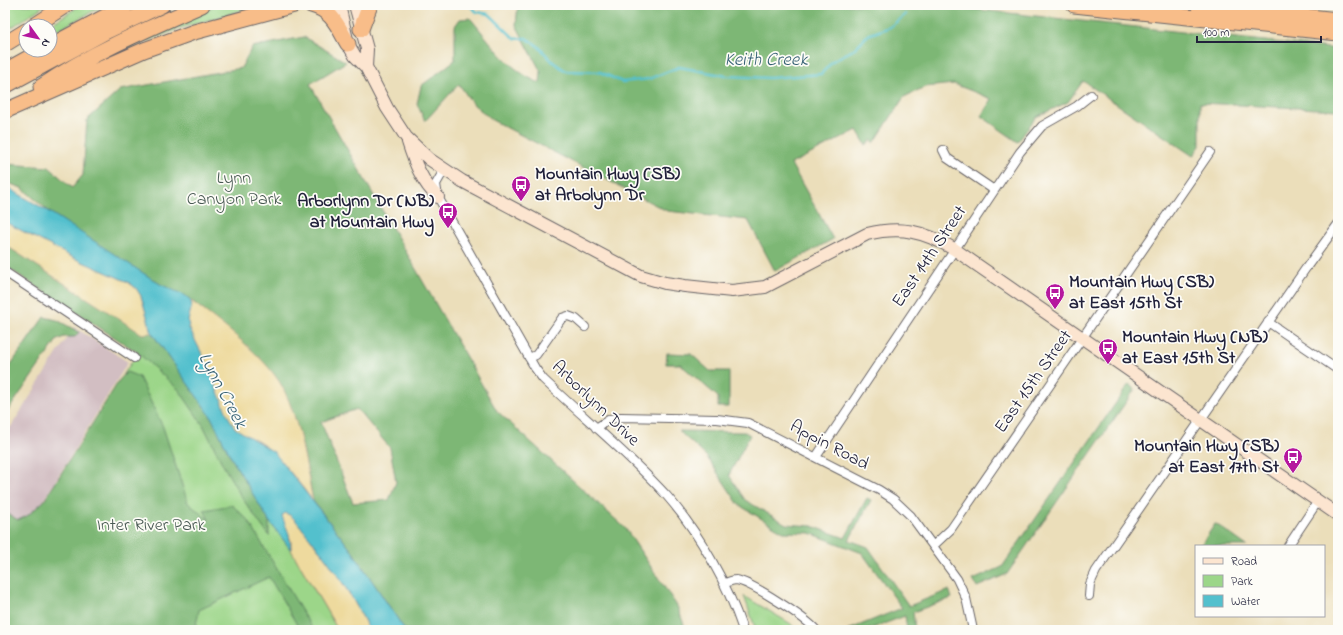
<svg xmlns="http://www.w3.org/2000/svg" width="1343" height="635" font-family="'Indie Flower',sans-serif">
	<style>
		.industrial { fill: #d2bec2 }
		.green { fill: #9cd689; stroke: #5f7c62 }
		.forest { fill: #7db775; stroke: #506c58; fill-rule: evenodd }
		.sand { fill: #eeda9e; stroke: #887e6c }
		.water { fill: #53c0cd; stroke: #3a7184 }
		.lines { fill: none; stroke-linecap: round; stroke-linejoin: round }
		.stream { stroke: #53c0cd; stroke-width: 2.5 }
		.minor-casing { stroke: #686467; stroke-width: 10 }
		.secondary-casing { stroke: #686467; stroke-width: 14 }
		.motorway-casing { stroke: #686467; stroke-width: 17 }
		.minor { stroke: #fff; stroke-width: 8 }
		.secondary { stroke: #fce5d0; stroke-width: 12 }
		.motorway { stroke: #f8bd89; stroke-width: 15 }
		.labels { text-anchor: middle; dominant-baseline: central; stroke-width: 3.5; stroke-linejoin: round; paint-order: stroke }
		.poi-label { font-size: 18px; font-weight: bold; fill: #22223b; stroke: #fdfcf7; text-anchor: start }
		.park-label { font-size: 18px; fill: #475852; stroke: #fdfcf7 }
		.street-label { font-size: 18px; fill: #22223b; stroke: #fdfcf7 }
		.water-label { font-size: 19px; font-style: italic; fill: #366175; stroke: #fdfcf7 }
	</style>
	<rect width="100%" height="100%" fill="#fdfcf7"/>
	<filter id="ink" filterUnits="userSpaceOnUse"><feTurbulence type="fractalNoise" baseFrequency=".025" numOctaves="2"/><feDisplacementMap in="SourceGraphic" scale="8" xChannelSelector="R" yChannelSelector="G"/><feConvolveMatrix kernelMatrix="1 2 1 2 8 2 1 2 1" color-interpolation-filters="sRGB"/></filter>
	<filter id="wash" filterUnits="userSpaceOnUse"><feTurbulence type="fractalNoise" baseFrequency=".012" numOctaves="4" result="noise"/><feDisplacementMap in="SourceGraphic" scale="16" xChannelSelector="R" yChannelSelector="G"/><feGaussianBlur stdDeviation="0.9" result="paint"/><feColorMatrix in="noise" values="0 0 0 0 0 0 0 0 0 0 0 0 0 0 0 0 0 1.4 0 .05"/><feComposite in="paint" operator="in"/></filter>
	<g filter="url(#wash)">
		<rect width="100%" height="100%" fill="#ebdeba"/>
		<path class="industrial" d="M74,327L128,362L34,516L18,520L5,512V433L12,425Z"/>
		<path class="green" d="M5,5H45L5,32Z
			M81,5H105L50,34V26H48Z
			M216,5H261L181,28L98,60Z
			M152,333L210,415L269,521L291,550L338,630H5L15,520L32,522L129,366Z
			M744,596L791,624L796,630H756Z"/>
		<path class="forest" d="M518,5H935L1338,49V110L1200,103V146L1193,156L1083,81L1068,102L1036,117L1018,142L981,116L992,99L954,84L925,87L904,97L874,143L872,140L866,145L857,130L791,164L833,239L775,271L748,220L667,211L492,120L472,103L459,84L425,121L417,104L421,86L455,60V26L460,19L470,18C490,41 509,71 540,83L541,72L516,25Z
			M304,37L346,62L310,84L497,411L625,528L677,606L686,630H405L352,551L313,501L303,449L292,412L274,375L250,349L186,296L166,288L94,242L51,213L22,188L5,182V164L49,167L72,188L83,175L87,120L120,90L241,68L252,47ZM357,409L390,448L396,482L389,500L353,503L321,422Z
			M5,245L142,333H152L210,415L232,459L269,521V536L242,498L223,465L203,425L179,390L137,352L5,266Z
			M44,317L57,320L79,332L75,337H64L57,340L5,415V373Z
			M667,353L691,354L710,371H729V407H718V397L680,364H666Z
			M127,372L139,377L163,427L188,503L209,520L204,510L232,505L248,520L313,630H300L269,577L199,610L195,630H5V512L18,520L27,516L44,501L120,379Z
			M1129,384L1135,389L1007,574L977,587L973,580L1002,567Z
			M679,431L745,432L750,435L729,475L745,500L786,524L812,526L845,538L867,498L871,500L849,540L868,547L909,606L949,590L952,598L913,612L915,630H907L905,616L867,630H848L902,608L862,553L810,533L783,532L739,505L707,457Z
			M1215,524H1216L1247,546H1200Z"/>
		<path class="sand" d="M5,222L76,259L128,282L136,288L141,296L152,333L142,334L5,245Z
			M190,300C219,322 266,356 283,388C300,421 306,465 313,501C298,481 282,460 262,444C254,438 244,437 236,429C220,413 215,380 205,360C200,349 192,338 189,327C186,317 193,310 190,300Z
			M285,513C293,515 300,526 305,532C330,562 352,594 369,630H338L291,550V541L282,519V516Z"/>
		<path class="water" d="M5,186L51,213L160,284L186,296L190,300L192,305L188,321L189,328L205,360L228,416L235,428L274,452L352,551L405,630H369C352,594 330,562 305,532C300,526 293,515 285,513L282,516L289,534L291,550L269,521L232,459L210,415L152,333L141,296L136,288L128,282L76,259L5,222Z"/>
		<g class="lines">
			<path class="stream" d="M469,5L477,12L489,14L515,39L526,38L538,46L553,62L566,71L600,72L622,82L649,79L679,67L727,76L770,78L821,74L834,60L853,50L868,35L890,27L906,14"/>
		</g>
	</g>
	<g filter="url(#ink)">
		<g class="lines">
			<g class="minor-casing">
				<path id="minor" d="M943,150L947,158L994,190
					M444,170L436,184L438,197L535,368L543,379C584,418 629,454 667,496C700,534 727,583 743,630
					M5,272L134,358
					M1268,322L1338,370
					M529,358L536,355L562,318L568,316L576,319L585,327
					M596,428L610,419L621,417L717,419L748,423L879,490L893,499L911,516L957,579L966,598L973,630
					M816,457L1020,152L1042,126L1077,106L1091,95
					M933,546L951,529L1210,152
					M1288,546L1318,501
					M724,584C728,582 731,580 736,580C751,582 806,618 816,630
					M1089,596L1090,584L1096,571L1306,268L1338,224"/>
			</g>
			<g class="secondary-casing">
				<path id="secondary" d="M339,5L348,44L355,56L366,67L387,108L406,137L429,159L462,181L641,276L665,283L685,286L732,291L765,287L867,234C901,226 924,231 954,249L1338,515
					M355,5L367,49L366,67
					M408,142C414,161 422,183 438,197"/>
			</g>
			<g class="motorway-casing">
				<path id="motorway" d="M311,5C332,10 338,27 348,44
					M1074,5L1338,33
					M1198,5L1338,20
					M34,26L66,5
					M361,29L370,5
					M5,44L26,31
					M50,46L127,5
					M5,71L43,50
					M5,86L107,31L162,5
					M41,87C91,53 147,29 202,5
					M5,111L144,50L194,32L294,5"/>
			</g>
			<use href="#minor" class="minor"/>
			<use href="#secondary" class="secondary"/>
			<use href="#motorway" class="motorway"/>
		</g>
	</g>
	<defs>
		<g id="bus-pin" transform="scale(1)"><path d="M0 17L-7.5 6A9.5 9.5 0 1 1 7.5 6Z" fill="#b5179e" stroke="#fdfcf7"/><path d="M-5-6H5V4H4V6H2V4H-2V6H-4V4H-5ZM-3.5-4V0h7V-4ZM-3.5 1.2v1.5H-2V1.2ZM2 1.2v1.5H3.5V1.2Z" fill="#fff"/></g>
	</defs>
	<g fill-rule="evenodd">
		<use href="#bus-pin" x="521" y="185"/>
		<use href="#bus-pin" x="448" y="212"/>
		<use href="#bus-pin" x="1055" y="293"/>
		<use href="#bus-pin" x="1108" y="348"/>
		<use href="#bus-pin" x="1293" y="457"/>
	</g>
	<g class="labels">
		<g class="poi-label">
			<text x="535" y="175">Mountain Hwy (SB)<tspan x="535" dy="21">at Arbolynn Dr</tspan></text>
			<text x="434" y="202" text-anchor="end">Arborlynn Dr (NB)<tspan x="434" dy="21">at Mountain Hwy</tspan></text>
			<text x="1069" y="283">Mountain Hwy (SB)<tspan x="1069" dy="21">at East 15th St</tspan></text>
			<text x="1122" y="338">Mountain Hwy (NB)<tspan x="1122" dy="21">at East 15th St</tspan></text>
			<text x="1279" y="447" text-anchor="end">Mountain Hwy (SB)<tspan x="1279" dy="21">at East 17th St</tspan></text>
		</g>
		<g class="park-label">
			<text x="234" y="179">Lynn<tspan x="234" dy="21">Canyon Park</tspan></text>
			<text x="151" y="526">Inter River Park</text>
		</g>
		<g class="street-label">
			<text transform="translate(930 257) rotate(-56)">East 14th Street</text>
			<text transform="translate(1034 382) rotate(-55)">East 15th Street</text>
			<text transform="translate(595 404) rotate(44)">Arborlynn Drive</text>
			<text transform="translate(829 446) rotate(28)">Appin Road</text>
		</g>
		<g class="water-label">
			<text x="766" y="60">Keith Creek</text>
			<text transform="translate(222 391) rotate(62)">Lynn Creek</text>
		</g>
	</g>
	<rect width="1343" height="635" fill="none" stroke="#fdfcf7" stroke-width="20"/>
	<rect x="1195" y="545" width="130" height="72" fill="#fdfcf7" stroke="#a5a5ac"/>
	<rect x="1203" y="558" width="20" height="6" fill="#fce5d0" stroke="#a5a5ac"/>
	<text x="1231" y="565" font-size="12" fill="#22223b">Road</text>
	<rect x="1203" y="575" width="20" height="12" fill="#9cd689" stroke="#a5a5ac"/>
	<text x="1231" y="585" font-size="12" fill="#22223b">Park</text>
	<rect x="1203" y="595" width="20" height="12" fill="#53c0cd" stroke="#a5a5ac"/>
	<text x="1231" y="605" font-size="12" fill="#22223b">Water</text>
	<g transform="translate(38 38) rotate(123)"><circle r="19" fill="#fdfcf7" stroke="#a5a5ac"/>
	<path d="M0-3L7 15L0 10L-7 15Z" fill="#b5179e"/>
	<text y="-6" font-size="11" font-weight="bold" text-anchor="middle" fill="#22223b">N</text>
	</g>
	<path d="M1197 36v6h124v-6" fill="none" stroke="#22223b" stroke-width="2"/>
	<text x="1203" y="36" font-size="12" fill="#22223b" stroke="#fdfcf7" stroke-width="3" paint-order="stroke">100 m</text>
</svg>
